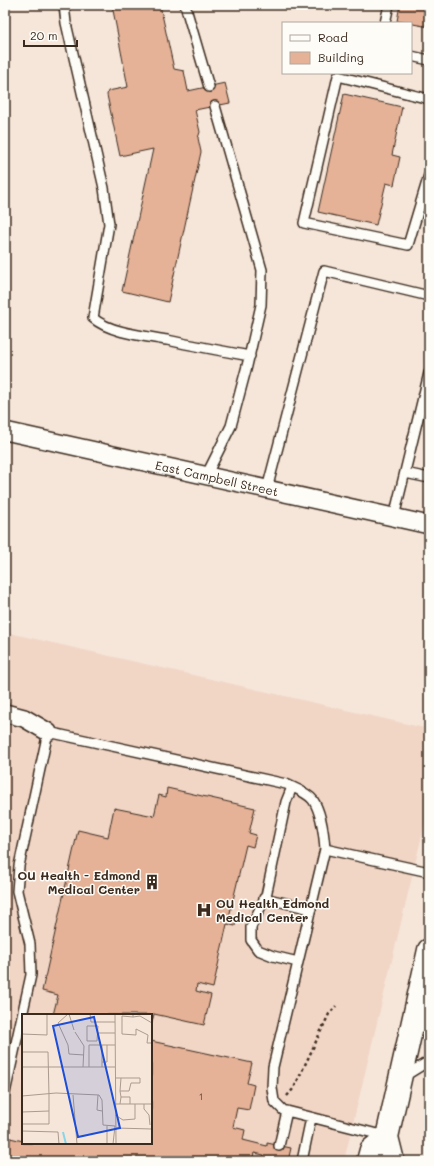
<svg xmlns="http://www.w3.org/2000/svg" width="434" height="1166" font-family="Mali,sans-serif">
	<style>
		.built { fill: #f1d6c6; fill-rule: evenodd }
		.building { fill: #e5b297; stroke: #3b2a1e }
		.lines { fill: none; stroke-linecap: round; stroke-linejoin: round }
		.lane-casing { stroke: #3b2a1e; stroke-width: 12 }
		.street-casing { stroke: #3b2a1e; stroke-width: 20 }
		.secondary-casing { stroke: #3b2a1e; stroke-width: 25 }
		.path { stroke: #3b2a1e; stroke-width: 2.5; stroke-dasharray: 3 3; stroke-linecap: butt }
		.lane { stroke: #fdfcf7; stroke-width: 9 }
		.street { stroke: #fdfcf7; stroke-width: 17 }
		.secondary { stroke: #fdfcf7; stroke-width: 22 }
		.labels { text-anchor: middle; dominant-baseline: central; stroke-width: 3; stroke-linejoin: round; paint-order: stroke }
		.number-label { font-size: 10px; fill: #664c3c }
		.street-label { font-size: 12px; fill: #3b2a1e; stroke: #fdfcf7 }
		.poi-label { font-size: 12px; font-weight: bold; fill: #3b2a1e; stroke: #fdfcf7; text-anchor: end }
		.inset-river { fill: none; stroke: #88d5e7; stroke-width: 2 }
		.inset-road { fill: none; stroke: #ab9b8f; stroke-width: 1 }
		.view { fill: #1d4ed8; fill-opacity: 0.15; stroke: #1d4ed8; stroke-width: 2 }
		.inset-edge { fill: none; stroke: #3b2a1e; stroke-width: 2 }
	</style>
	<rect width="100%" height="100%" fill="#f6e6da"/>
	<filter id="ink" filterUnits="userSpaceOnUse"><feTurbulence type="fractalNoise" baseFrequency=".025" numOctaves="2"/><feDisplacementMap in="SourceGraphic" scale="8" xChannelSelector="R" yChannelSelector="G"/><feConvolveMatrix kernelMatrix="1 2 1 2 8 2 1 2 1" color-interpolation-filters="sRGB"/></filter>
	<g filter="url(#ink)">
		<path class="built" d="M5,632L429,729V806L344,1161H5ZM23,1015H151V1143H23Z"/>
		<path class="building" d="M112,5H160L174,69L184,71L188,91L225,83L230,103L195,110L200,132L198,138L201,152L168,302L122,291L153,149L120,156L107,95L108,91L128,87Z
			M400,5H429V27L397,21Z
			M344,94L402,107L392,155L400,157L394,185L386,183L376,225L318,212Z
			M167,788L255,808L249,833L256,835L253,847L246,845L229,917L237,918L235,926L227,924L213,988L197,984L196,991L211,995L204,1025L154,1014L151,1026V1015H53L58,995L42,991L78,830L108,837L114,808L154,816L159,795L166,797Z
			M151,1041L252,1063L247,1083L254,1085L249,1110L237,1108L233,1127L245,1130L243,1140L267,1146V1143L291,1148L288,1161H271L263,1159L264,1155L254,1153L252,1161H5L10,1138L23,1141V1143H151Z"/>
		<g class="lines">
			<g class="lane-casing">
				<path id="lane" d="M64,5L66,23L104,188L109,224L93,318C110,333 145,336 167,340C195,346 222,351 250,356
					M185,5L209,87
					M385,23L389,5
					M411,56L429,60
					M429,99L338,76L304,223L408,245L429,175
					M405,473L429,478
					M206,476L231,426L247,366L261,305L262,270L215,106
					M267,489L324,271L429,296
					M394,517L429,373
					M292,787L286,802L266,896L251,927V940L258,950L273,956L298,962
					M325,849L429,872
					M264,898L311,909
					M415,1017L429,1032
					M403,1077L429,1061
					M5,1093L31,975L30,944L17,891L19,866L48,732L286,784C294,788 307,792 313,800C321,812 324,835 325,849L273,1067L272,1088L274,1101L283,1110L385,1136
					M279,1146L287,1111
					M302,1161L311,1118"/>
			</g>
			<g class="street-casing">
				<g id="street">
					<path id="s1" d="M5,431L429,525"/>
					<path d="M5,713L24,718L48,732"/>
				</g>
			</g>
			<g class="secondary-casing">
				<path id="secondary" d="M368,1161L371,1150L387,1137
					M393,1161L387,1137L429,950"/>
			</g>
			<path class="path" d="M287,1096L294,1088L329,1014L336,1006"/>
			<use href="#lane" class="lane"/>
			<use href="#street" class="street"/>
			<use href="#secondary" class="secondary"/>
		</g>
	</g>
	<defs>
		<g id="building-bare" transform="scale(1.2)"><path d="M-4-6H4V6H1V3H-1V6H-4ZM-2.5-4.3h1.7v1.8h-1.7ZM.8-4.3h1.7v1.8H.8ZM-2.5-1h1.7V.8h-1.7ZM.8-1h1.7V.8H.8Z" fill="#3b2a1e" stroke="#fdfcf7" stroke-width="2.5" paint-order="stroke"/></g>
		<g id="hospital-bare" transform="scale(1.2)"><path d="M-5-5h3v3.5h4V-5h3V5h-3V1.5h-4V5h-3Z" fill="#3b2a1e" stroke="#fdfcf7" stroke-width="2.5" paint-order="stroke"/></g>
	</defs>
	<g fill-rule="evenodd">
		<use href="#building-bare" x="152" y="882"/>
		<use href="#hospital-bare" x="204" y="910"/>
	</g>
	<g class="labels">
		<g class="number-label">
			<text x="201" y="1096">1</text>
		</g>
		<g class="street-label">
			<text stroke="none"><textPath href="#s1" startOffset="217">East Campbell Street</textPath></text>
		</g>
		<g class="poi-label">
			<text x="140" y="875">OU Health - Edmond<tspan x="140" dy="14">Medical Center</tspan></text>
			<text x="216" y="903" text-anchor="start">OU Health Edmond<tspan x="216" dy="14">Medical Center</tspan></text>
		</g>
	</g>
	<g transform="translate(22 1014)">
		<rect width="130" height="130" fill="#f6e6da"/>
		<path class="inset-river" d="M41,118L44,130"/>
		<path class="inset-road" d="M46,0L36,9L46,31L47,40L62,41M47,0L52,16M68,0L69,8H93M93,0L94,130M111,0V3L118,2L130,9M111,3L100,2V20L114,21V15L126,21L125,29H130M65,12H76L75,27H65ZM53,18L62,32L61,53M75,19H93M0,20L25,21V0M0,38H26L27,82V110H0M80,48H85V31M0,53H93M67,53V31H93M80,53V31M93,64H99L98,77M51,81L55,130M76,81L75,96L80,97M0,82L34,79L77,81L80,86L81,111L93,112M99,83L98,77H107L109,69H118V64H99M93,90H130M98,90L99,83H108V90M122,90V95L127,101L128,111M0,98L27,97M93,101L101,106L113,105V90M85,112V130M94,114L130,115M0,117L36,118L37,130M91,130L93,112"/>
		<path class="view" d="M72,3L98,114L56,123L31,12Z"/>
		<rect width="130" height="130" class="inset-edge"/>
	</g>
	<rect width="434" height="1166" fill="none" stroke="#fdfcf7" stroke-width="20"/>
	<rect x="10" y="10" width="414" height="1146" fill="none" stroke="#3b2a1e" stroke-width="1.5" filter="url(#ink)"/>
	<rect x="282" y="22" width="130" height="52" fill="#fdfcf7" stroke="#afa8a0"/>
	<rect x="290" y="35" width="20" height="6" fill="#fdfcf7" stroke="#afa8a0"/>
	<text x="318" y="42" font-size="12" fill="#3b2a1e">Road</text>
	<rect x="290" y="52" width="20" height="12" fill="#e5b297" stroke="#afa8a0"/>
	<text x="318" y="62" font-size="12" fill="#3b2a1e">Building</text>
	<path d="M24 40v6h53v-6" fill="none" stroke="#3b2a1e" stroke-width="2"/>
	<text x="30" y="40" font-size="12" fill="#3b2a1e" stroke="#fdfcf7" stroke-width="3" paint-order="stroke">20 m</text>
</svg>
